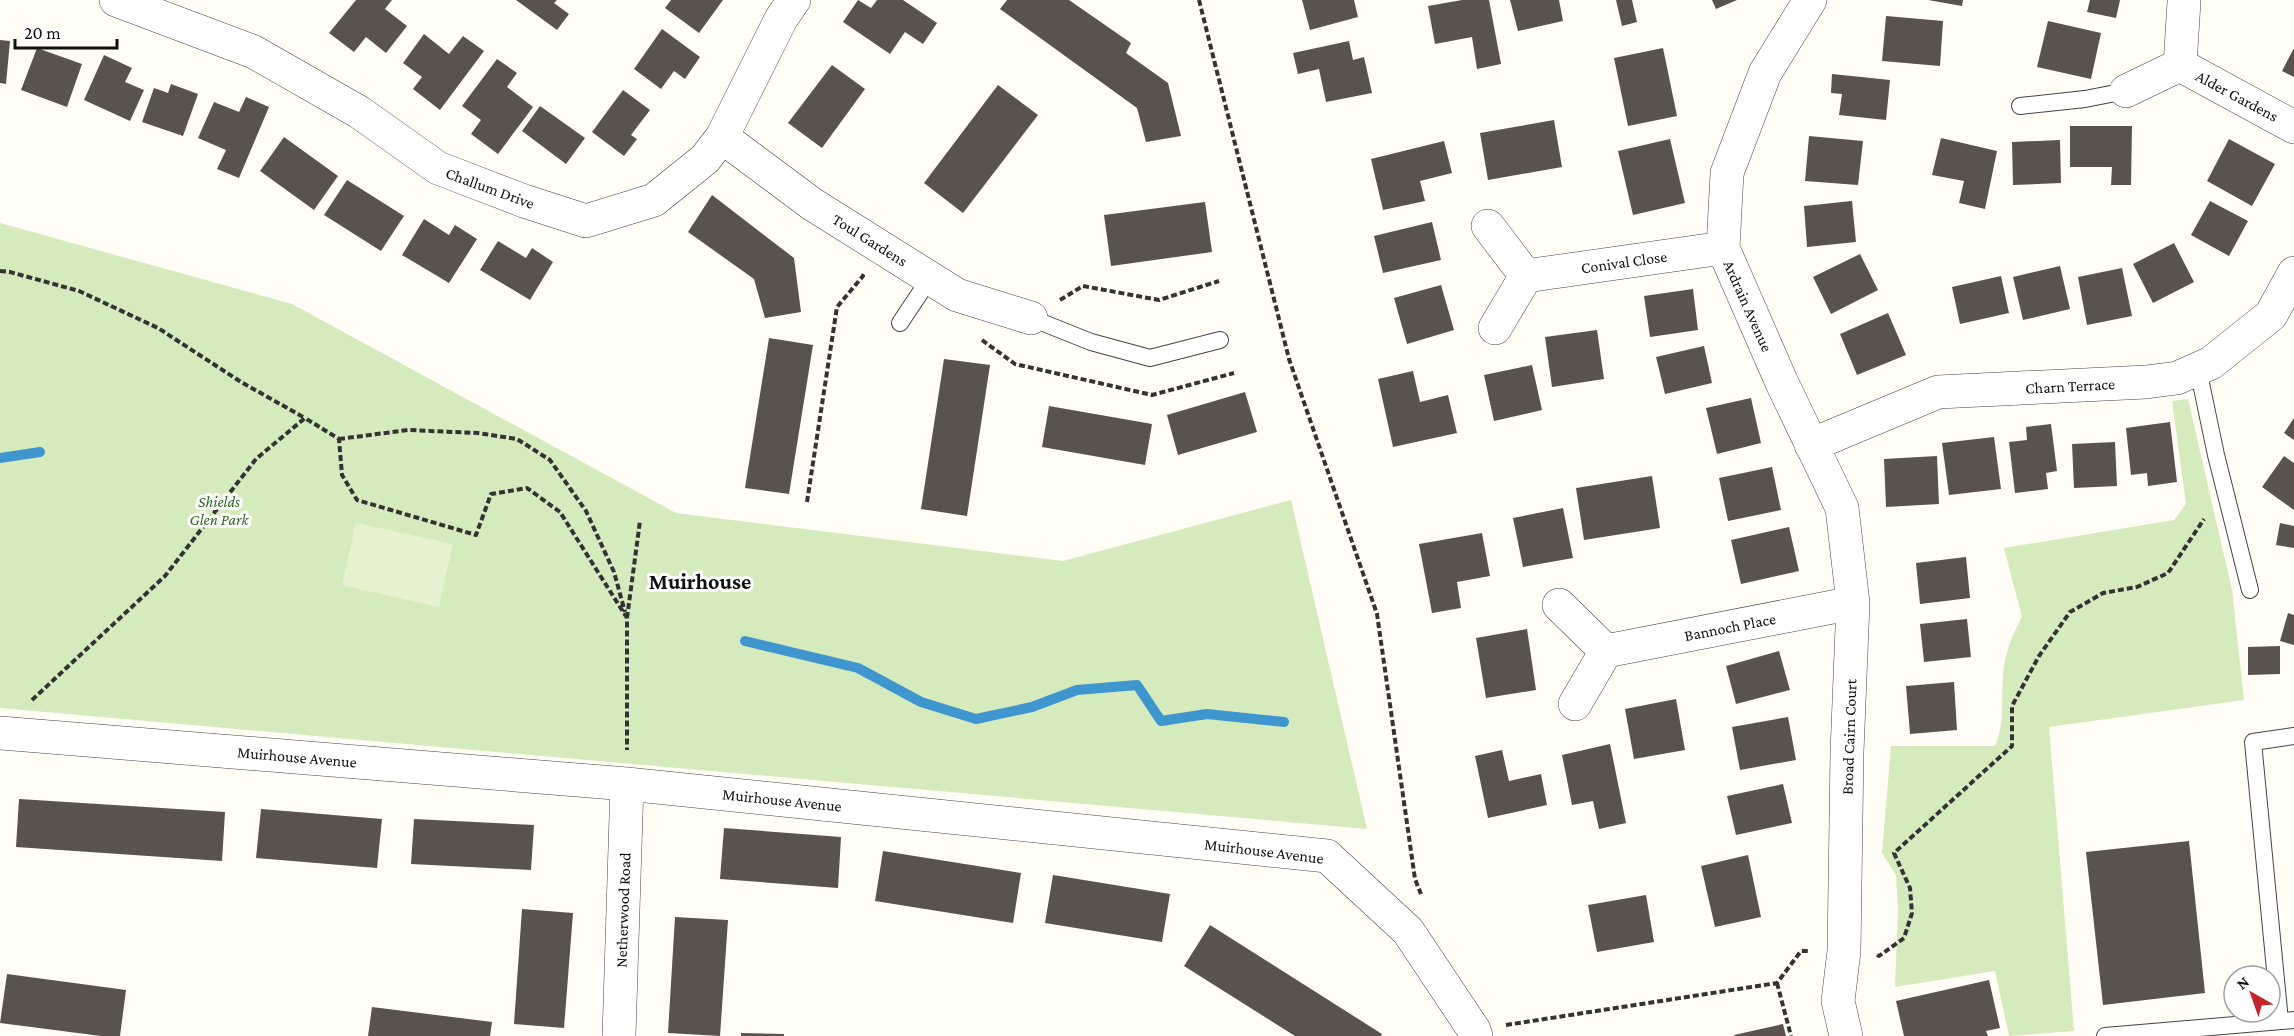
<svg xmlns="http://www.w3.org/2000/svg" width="2294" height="1036" font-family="'Crimson Pro',serif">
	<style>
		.green { fill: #d5ebbd }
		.pitch { fill: #e6f2cf }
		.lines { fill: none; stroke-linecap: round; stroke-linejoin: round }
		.stream { stroke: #3f96cf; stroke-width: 10 }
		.building { fill: #5a524d }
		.service-casing { stroke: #444; stroke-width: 18 }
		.minor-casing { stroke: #444; stroke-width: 34 }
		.path { stroke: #333; stroke-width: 4; stroke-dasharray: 6 3; stroke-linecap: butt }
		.service { stroke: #fff; stroke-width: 16 }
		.minor { stroke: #fff; stroke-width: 33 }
		.labels { text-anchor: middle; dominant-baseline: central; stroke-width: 6; stroke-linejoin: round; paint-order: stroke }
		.street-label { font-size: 16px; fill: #111; stroke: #fff }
		.park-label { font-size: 16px; font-style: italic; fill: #2f6b1f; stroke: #fff }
		.district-label { font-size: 22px; font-weight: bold; fill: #111; stroke: #fff }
	</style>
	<rect width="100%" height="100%" fill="#fffdf5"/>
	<path class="green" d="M0,223L292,304L676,513L1063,561L1291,500L1367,829L0,708Z
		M2188,399L2232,590L2244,700L2049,727L2074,1031L2009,1036L1995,971L1895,987L1898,908L1896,875L1882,853L1891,746H1995C2005,725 2001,699 2003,676C2004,654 2012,636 2022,617L2004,548L2174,520L2186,504L2172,401Z"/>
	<path class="pitch" d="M356,523L453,544L439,607L342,585Z"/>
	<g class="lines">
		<path class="stream" d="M0,458L40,452
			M745,641L858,668L921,702L976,719L1032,707L1077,690L1137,685L1161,721L1207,714L1284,722"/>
	</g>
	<path class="building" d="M356,0H392L385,9L407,26L386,53L366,37L354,52L329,33Z
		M516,0H557L554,3L569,14L557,30Z
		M671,0H723L699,33L665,8Z
		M858,0L871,8L877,0H903L937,23L923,44L905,32L890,54L843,22Z
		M1007,0H1069L1131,43L1126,53L1168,83L1181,136L1146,142L1137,108L1000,9Z
		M1302,0H1354L1358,17L1310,30Z
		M1462,0H1489L1501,64L1477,69L1472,37L1435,44L1428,6Z
		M1510,0H1559L1563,21L1518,31Z
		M1616,0H1632L1637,22L1622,26Z
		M1712,0H1737L1716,9Z
		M1928,0H1963L1962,6Z
		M2090,0H2120L2116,18L2087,12Z
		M1886,16L1943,21L1940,66L1882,61Z
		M2048,21L2101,33L2091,79L2037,67Z
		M662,29L700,57L685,79L674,71L661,89L634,69Z
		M424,34L449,54L463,36L484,51L440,110L413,89L422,77L403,63Z
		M0,40L10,41L6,84L0,83Z
		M1349,41L1353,60L1364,57L1372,93L1326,102L1319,69L1298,74L1293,53Z
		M37,48L82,64L67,107L21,90Z
		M1663,48L1677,116L1628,126L1614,58Z
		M2294,48V77L2282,71Z
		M104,55L132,68L125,82L144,90L130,121L84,100Z
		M497,59L517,73L507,87L533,107L498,154L471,134L481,120L462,106Z
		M832,65L865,89L822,148L788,123Z
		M1832,74L1890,80L1886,120L1839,115L1842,94L1831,93Z
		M171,84L198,94L183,136L142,122L154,88L168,93Z
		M998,85L1038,115L963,213L924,183Z
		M623,90L650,110L631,135L637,139L624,156L592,132Z
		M246,97L269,107L239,178L217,169L226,150L198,138L214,102L239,112Z
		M540,106L585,138L566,164L522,131Z
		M1554,120L1562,167L1488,180L1480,133Z
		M2070,126H2132L2131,185H2111L2112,167H2070Z
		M1809,136L1863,141L1858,185L1805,181Z
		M284,137L338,176L314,210L260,171Z
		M1941,138L1997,151L1985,209L1959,203L1964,181L1932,175Z
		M1670,139L1685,203L1633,215L1618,151Z
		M2229,139L2275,164L2252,206L2207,181Z
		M2060,140L2061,183L2013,185L2012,142Z
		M1444,141L1452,173L1420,181L1425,201L1383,210L1371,159Z
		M347,180L404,216L381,251L324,215Z
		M712,195L794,258L801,312L765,318L754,279L688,232Z
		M1852,201L1856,242L1807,247L1804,206Z
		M2210,201L2248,221L2229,256L2191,235Z
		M1205,202L1212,252L1111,266L1104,215Z
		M424,219L449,235L455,225L477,239L449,283L402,255Z
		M1432,222L1441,260L1383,273L1374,236Z
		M498,241L526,258L532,248L553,262L530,300L480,270Z
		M2174,243L2194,282L2153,303L2133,264Z
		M1860,254L1878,290L1831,314L1813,277Z
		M2060,266L2070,309L2023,320L2013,277Z
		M2122,268L2132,316L2087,325L2078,277Z
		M2001,276L2009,313L1960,324L1952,287Z
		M1441,285L1454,330L1407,344L1394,298Z
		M1693,289L1698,330L1650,337L1644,296Z
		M1888,313L1906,355L1857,375L1840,334Z
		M1597,330L1604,379L1552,387L1545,337Z
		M769,338L813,345L789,494L745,488Z
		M1704,346L1712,383L1665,394L1656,357Z
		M944,359L990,365L967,516L921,509Z
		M1532,365L1542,410L1494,421L1484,375Z
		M1413,371L1420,402L1448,395L1457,433L1393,447L1378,379Z
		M1245,392L1257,432L1178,455L1167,415Z
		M1751,398L1761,443L1717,454L1706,408Z
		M1049,406L1152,424L1145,465L1042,447Z
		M2294,418V440L2284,433Z
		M2170,422L2177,482L2148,486L2147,473L2131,475L2126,428Z
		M2051,424L2057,471L2046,473L2048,489L2015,493L2009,442L2027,440L2026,427Z
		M1994,437L2001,489L1949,495L1942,443Z
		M2115,442L2117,486L2074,488L2072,444Z
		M1937,456L1939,504L1886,507L1884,459Z
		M2284,456L2294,463V510L2262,487Z
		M1772,467L1781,510L1728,521L1719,478Z
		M1652,476L1660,528L1584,540L1576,488Z
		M1563,508L1573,558L1523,567L1513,518Z
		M2280,523L2294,526V548L2276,545Z
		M1789,527L1799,571L1741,584L1731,540Z
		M1482,533L1490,576L1457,582L1461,608L1432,613L1419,544Z
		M1966,557L1970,598L1920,604L1916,563Z
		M2288,613L2294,615V645L2280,641Z
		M1967,619L1971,657L1924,662L1920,624Z
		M1527,629L1536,690L1486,698L1476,638Z
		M2280,646V674L2248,675V647Z
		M1779,651L1790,690L1736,704L1726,666Z
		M1954,682L1957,730L1910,734L1906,686Z
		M1676,699L1685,750L1634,759L1625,709Z
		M1788,717L1796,760L1740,770L1732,727Z
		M1610,744L1626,823L1599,829L1593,801L1572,805L1562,755Z
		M1502,750L1509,781L1541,774L1547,805L1488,818L1475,756Z
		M1783,784L1792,823L1736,835L1727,796Z
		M19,799L225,812L222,861L16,847Z
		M261,809L382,819L377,868L256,858Z
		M414,819L534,825L531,870L411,864Z
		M724,828L841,837L838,888L720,879Z
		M2189,841L2205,993L2103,1005L2086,852Z
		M883,851L1021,873L1013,923L875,901Z
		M1748,855L1761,917L1715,927L1701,866Z
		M1053,875L1170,894L1162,942L1045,923Z
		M1646,895L1654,942L1597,952L1588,905Z
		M522,909L573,913L564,1028L514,1024Z
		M675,917L728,920L720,1036L668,1033Z
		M1210,925L1382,1034L1381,1036H1295L1184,966Z
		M7,974L126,990L120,1036H101L0,1023Z
		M1989,980L2000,1028L1986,1031L1988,1036H1904L1896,1001Z
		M372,1007L492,1022L490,1036H368Z
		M1783,1024L1786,1036H1735L1734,1035Z
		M741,1033L784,1034V1036H741Z"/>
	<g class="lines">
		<g class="service-casing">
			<path id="service" d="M2020,106L2085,99L2126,91
				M1031,318L1091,342L1150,358L1220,340
				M900,323L930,278
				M2198,369L2216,455L2250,590
				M2280,1021L2253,742L2294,736
				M2105,1036L2294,1020"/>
		</g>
		<g class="minor-casing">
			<path id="minor" d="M116,0L254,52L359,112L438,168L524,201L586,221L654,200L705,159L722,137L781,19L794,0
				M1810,0L1765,73L1727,173L1723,248L1782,383L1842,508L1853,603L1847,752L1844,951L1838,1001L1846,1036
				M2180,65L2184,2
				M2126,91L2180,65L2294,127
				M722,137L812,204L957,295L1031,318
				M1488,226L1526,276L1723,248
				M1495,328L1526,276
				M1811,445L1938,392L2146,382L2177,378L2211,363L2271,315L2294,273
				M1559,605L1606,651L1853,603
				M1575,704L1606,651
				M0,733L627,784L1327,856L1408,931L1474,1030L1476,1036
				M619,1036L627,784"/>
		</g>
		<path class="path" d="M1199,0L1289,359L1377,614L1415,879L1421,894
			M0,271L10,272L79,291L158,328L241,382L305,418
			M1060,300L1083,286L1159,300L1219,281
			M982,340L1015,364L1152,395L1234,373
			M339,439L408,430L478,433L517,439L550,460L586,511L614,572L625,612
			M807,502L837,307L863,276L861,275
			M627,618L640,521
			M32,700L165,576L256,459L305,418L339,439L342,475L357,500L476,535L491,494L527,488L560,512L627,618V750
			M1877,955L1879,956L1904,938L1912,913L1910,888L1894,853L2012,746V706L2039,656L2070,612L2103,593L2137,587L2168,573L2204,519
			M1777,983L1791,1036
			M1506,1025L1777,983L1801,951H1809"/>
		<use href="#service" class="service"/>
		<use href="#minor" class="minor"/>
	</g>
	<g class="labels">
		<g class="street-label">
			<text transform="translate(2237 96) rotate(28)">Alder Gardens</text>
			<text transform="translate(490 188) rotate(20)">Challum Drive</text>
			<text transform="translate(870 240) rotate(32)">Toul Gardens</text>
			<text transform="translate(1624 262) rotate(-8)">Conival Close</text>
			<text transform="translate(1748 306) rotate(66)">Ardrain Avenue</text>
			<text transform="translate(2070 386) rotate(-3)">Charn Terrace</text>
			<text transform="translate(1730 627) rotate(-11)">Bannoch Place</text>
			<text transform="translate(1849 737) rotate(-88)">Broad Cairn Court</text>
			<text transform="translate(297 757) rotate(5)">Muirhouse Avenue</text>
			<text transform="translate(782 800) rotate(6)">Muirhouse Avenue</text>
			<text transform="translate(1264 851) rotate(7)">Muirhouse Avenue</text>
			<text transform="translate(623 910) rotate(-88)">Netherwood Road</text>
		</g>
		<g class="park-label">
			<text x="219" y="501">Shields<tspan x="219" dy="18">Glen Park</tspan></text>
		</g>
		<g class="district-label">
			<text x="700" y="581">Muirhouse</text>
		</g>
	</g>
	<g transform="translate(2252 994) rotate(320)"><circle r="28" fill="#ffffff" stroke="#a0a0a0" stroke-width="1.5"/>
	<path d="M0-4.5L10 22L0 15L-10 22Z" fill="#c4262e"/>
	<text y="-9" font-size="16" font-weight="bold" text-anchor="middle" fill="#111111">N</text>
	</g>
	<path d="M15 39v9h102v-9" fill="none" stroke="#111111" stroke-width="3"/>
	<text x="24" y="39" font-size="18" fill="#111111" stroke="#ffffff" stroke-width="4.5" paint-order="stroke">20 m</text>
</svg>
